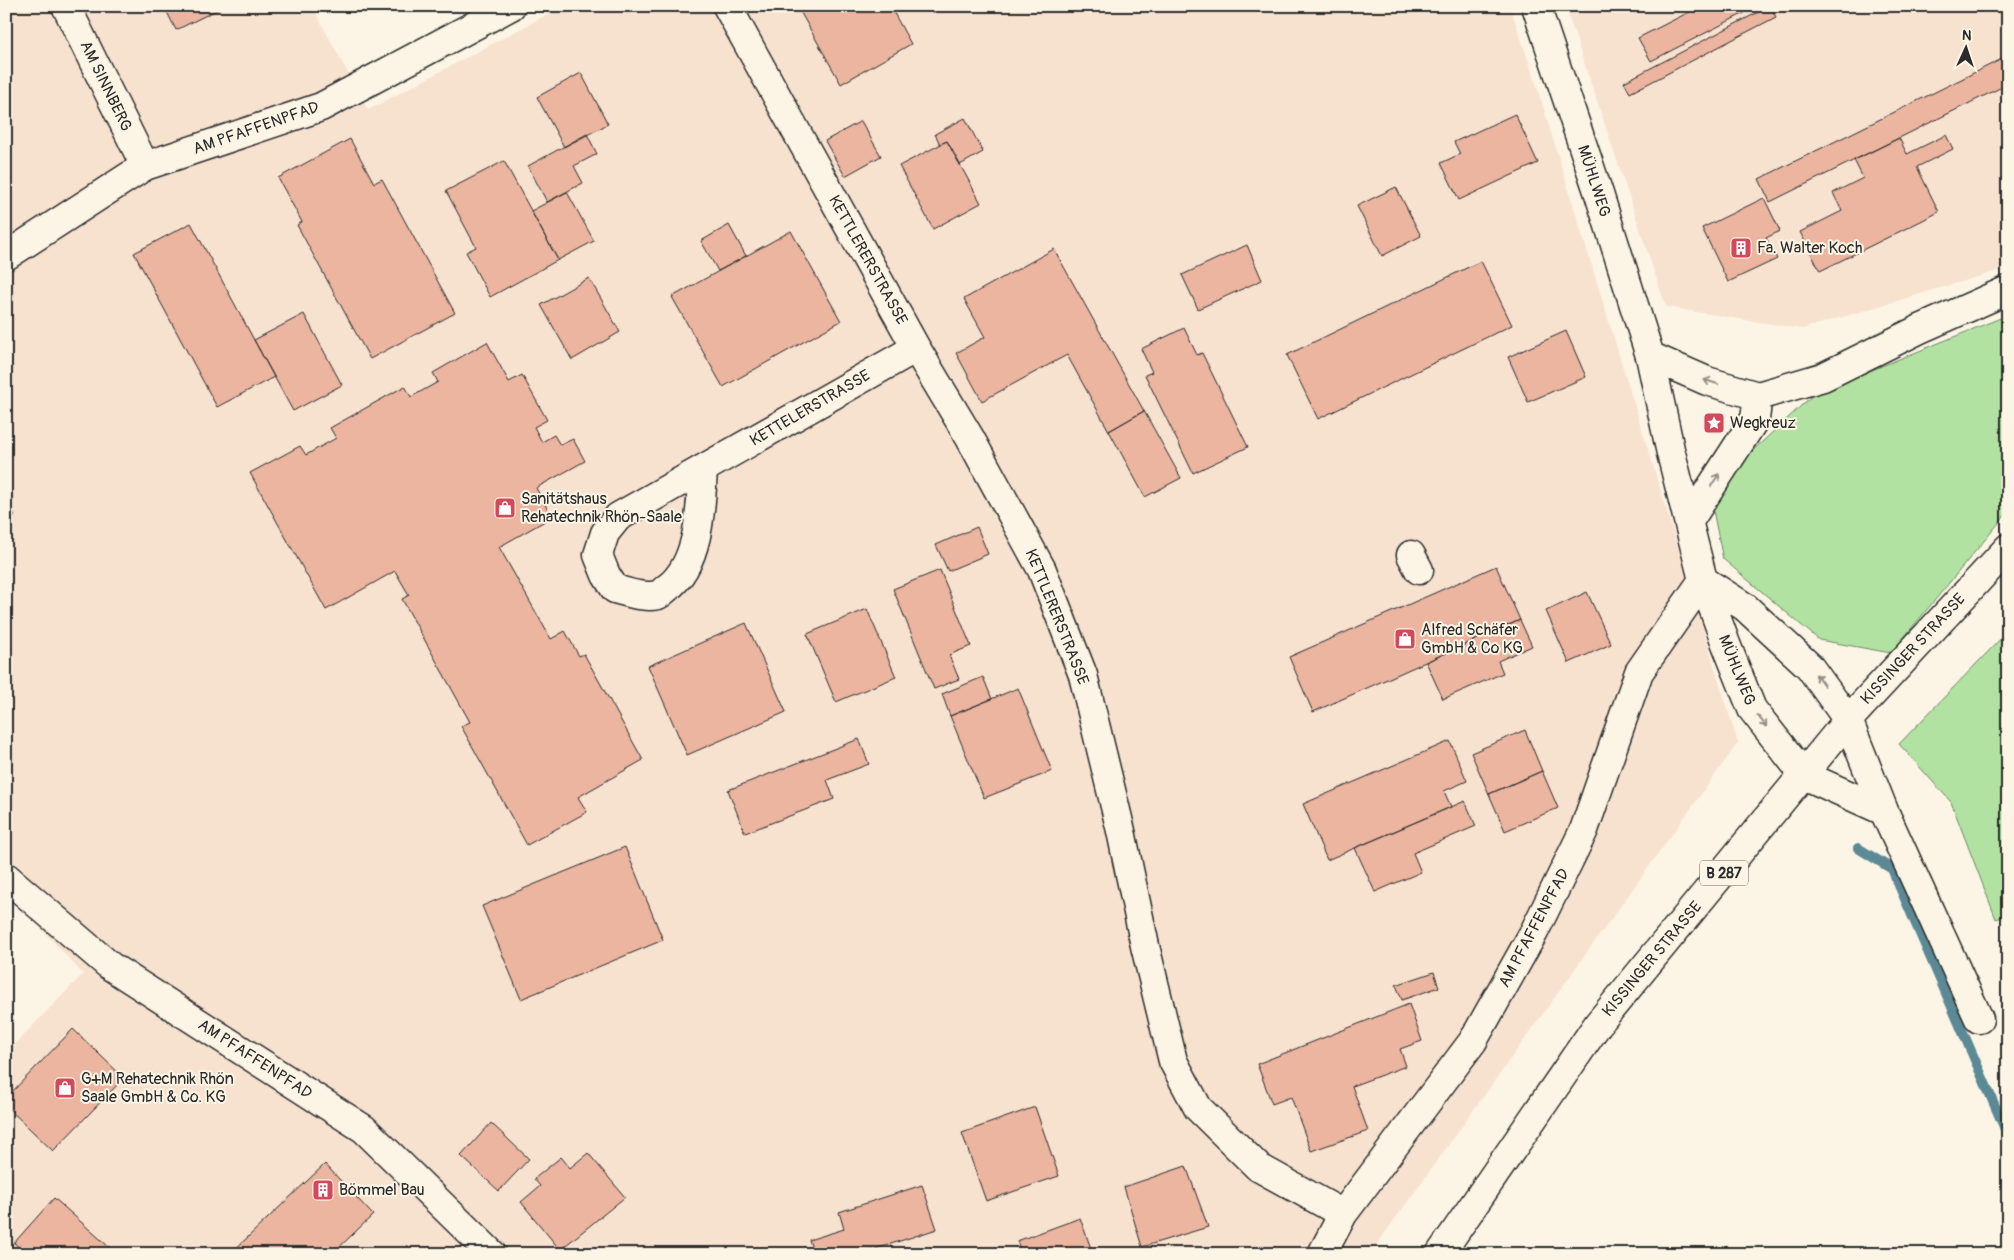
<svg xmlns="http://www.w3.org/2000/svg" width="2014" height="1260" font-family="Pangolin,sans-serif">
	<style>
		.built { fill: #f7e2d0 }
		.green { fill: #b1e2a2; stroke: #6e8666 }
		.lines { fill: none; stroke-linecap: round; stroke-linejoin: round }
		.stream { stroke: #5c8996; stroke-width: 10 }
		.building { fill: #ebb5a0; stroke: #2b2b2b }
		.minor-casing { stroke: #2b2b2b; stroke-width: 31 }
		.major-casing { stroke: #2b2b2b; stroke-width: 31 }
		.minor { stroke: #fcf5e5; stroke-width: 28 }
		.major { stroke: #fcf5e5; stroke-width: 28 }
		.oneway { stroke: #949088 }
		.labels { text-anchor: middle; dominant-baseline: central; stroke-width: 4; stroke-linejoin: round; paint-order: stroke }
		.shield { fill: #fcf5e5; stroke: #6a6863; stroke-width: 1 }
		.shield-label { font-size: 15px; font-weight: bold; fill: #2b2b2b }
		.street-label { font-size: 16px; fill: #2b2b2b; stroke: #fcf5e5 }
		.poi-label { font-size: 16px; fill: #2b2b2b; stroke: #fcf5e5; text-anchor: start }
	</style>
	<rect width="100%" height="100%" fill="#fcf5e5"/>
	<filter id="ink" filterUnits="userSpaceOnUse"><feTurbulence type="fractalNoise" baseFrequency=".02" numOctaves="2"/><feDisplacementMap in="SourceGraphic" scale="10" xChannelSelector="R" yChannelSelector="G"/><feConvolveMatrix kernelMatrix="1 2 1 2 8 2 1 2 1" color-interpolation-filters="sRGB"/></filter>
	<g filter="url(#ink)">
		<path class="built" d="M6,6H312L368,110L563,6H1510L1535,80L1738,743L1370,1254H6V1053L83,974L6,891Z
			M1565,6H2008V268L1802,329L1666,307Z"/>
		<path class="green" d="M2008,315V512L1891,653L1819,640L1723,559L1709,491L1815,393Z
			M2008,631V915L1996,919L1951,802L1899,744Z"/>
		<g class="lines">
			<path class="stream" d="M1858,848L1892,869L2008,1136"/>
		</g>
		<path class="building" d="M164,6H225L176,30Z
			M797,6H890L911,44L841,84Z
			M1701,6H1758L1651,61L1638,38Z
			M1770,6L1776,17L1630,93L1624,82Z
			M2008,56V84L1770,202L1759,179Z
			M581,73L608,124L564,147L537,97Z
			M1515,114L1538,163L1459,200L1441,163L1460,154L1454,142Z
			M965,118L983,152L960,165L947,141L940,144L935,134Z
			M861,121L881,156L845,176L825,141Z
			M587,134L597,154L574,166L583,183L547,202L528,166Z
			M1946,135L1953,149L1917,167L1939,212L1820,271L1800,232L1842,211L1833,193L1863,178L1854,160L1899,138L1907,154Z
			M350,139L374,183L382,179L455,313L370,359L297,225L302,222L278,178Z
			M947,141L981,203L933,229L899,166Z
			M504,161L558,260L490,297L466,252L476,247L446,191Z
			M1396,187L1421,236L1382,256L1357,206Z
			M567,192L594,241L558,260L531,211Z
			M1764,198L1780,231L1766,238L1777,259L1728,282L1702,228Z
			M191,223L274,377L217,407L134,253Z
			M729,225L746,256L718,271L701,241Z
			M791,231L841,321L723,387L672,297Z
			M1247,245L1262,280L1198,309L1182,275Z
			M1054,249L1144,411L1109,431L1067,355L982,401L956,353L985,337L964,299Z
			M1481,261L1512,325L1318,419L1287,355Z
			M589,278L620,332L572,360L541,305Z
			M304,314L342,385L293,411L254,340Z
			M1184,328L1197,355L1202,353L1248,447L1193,473L1145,375L1152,372L1141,349Z
			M1566,331L1586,377L1528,402L1508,357Z
			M487,342L509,382L522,375L547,420L534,427L542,442L554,435L560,445L573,439L585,461L536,488L552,517L499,547L551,639L565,631L579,656L584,654L643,760L578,797L587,812L527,845L461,726L470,722L402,599L409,595L395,571L326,610L250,473L300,446L306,455L336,438L330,428L405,386L411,397L438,382L433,373Z
			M1144,411L1181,478L1145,497L1109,431Z
			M6,502L15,515L6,521Z
			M977,527L988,554L948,571L936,545Z
			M1496,566L1520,620L1313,712L1289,657Z
			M940,570L971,646L949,655L959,679L934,689L893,589Z
			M1587,592L1611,644L1569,663L1546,611Z
			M867,609L896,677L836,702L807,634Z
			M1520,620L1532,646L1498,661L1503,673L1443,699L1426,662Z
			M746,623L786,712L687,755L648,666Z
			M983,677L992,699L950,716L942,694Z
			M1018,688L1052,771L984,798L950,716Z
			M1525,730L1542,771L1489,794L1471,753Z
			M859,739L869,764L827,780L834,799L745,833L728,790Z
			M1450,741L1467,781L1444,791L1451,807L1327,860L1303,804Z
			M1542,771L1558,808L1505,831L1489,794Z
			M1465,801L1476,826L1413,853L1421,872L1375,892L1355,848Z
			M625,847L663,940L521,999L482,906Z
			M1434,972L1439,987L1402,1000L1396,985Z
			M1409,1004L1422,1041L1400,1049L1406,1066L1352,1086L1368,1131L1311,1151L1291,1097L1272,1104L1257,1064Z
			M73,1029L124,1078L53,1151L6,1106V1098Z
			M1035,1107L1059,1176L986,1201L962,1133Z
			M491,1123L529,1159L499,1191L461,1156Z
			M588,1153L625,1197L560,1250L521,1202L540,1186L534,1179L561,1157L570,1168Z
			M325,1164L373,1215L332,1254H230Z
			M1186,1166L1208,1227L1142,1247L1124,1187Z
			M922,1185L937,1229L860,1254H814L809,1240L844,1229L839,1212Z
			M54,1198L117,1254H27L14,1243Z
			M1080,1218L1093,1254H1022L1017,1241Z
			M407,1245L415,1254H398Z"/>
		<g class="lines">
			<g class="minor-casing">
				<path id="minor" d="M66,6L145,166
					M727,6L916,348L970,438L1042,570L1083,675L1121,831L1145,946L1173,1061L1198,1108L1258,1167L1343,1214
					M1536,6L1599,194L1650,356L1670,449L1703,580L1726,644L1752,709L1804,775L1884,811
					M6,256L145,166L321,107L511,6
					M1650,356L1707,381L1758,396L1823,377L1920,329L2008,290
					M703,469C701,506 700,564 667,588C664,590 661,594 658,595C644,598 629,593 615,589L606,575L598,555L605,533L618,517L916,348
					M1689,521L1755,419L1758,396
					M1411,555L1419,570
					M1703,580L1745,607L1809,666L1848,720L1884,811L1979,1019
					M6,877L110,966L364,1129L492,1254
					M1322,1254L1343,1214L1473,1041L1534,932L1584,830L1639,672L1703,580"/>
			</g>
			<g class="major-casing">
				<path id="major" d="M1440,1254L1598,1024L1848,720L2008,548"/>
			</g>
			<use href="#minor" class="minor"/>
			<use href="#major" class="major"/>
		</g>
		<defs><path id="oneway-shaft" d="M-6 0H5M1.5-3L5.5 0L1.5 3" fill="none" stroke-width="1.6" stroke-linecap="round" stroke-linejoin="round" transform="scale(1.25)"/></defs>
		<g class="oneway">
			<use href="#oneway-shaft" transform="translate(1711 382) rotate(-162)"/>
			<use href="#oneway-shaft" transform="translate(1715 480) rotate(-57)"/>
			<use href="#oneway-shaft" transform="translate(1820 680) rotate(-126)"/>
			<use href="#oneway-shaft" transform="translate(1762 721) rotate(52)"/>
		</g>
	</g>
	<defs>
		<g id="building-square" transform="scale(1.125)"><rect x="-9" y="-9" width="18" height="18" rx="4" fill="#d1495b" stroke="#fcf5e5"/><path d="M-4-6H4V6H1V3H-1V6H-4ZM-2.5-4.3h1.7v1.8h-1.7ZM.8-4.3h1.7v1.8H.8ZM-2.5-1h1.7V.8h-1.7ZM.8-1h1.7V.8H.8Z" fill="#fff"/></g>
		<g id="sight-square" transform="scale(1.125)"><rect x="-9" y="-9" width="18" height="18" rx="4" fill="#d1495b" stroke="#fcf5e5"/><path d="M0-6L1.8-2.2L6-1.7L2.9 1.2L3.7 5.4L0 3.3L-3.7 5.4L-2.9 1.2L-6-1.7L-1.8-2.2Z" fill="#fff"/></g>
		<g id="shop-square" transform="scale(1.125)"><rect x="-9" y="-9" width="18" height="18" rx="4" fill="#d1495b" stroke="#fcf5e5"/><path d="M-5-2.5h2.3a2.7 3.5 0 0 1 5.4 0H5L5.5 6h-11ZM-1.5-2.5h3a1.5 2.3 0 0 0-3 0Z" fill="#fff"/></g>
	</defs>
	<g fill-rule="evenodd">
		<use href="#building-square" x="1741" y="248"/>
		<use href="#sight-square" x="1714" y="423"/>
		<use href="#shop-square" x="505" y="508"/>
		<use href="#shop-square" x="1405" y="639"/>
		<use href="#shop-square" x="65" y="1088"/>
		<use href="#building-square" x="323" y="1190"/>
	</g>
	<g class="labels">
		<rect class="shield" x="1700" y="860.5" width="48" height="25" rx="4"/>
		<g class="shield-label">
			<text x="1724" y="873">B 287</text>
		</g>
		<g class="street-label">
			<text transform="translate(106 86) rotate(64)">AM SINNBERG</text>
			<text transform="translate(256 128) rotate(-19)">AM PFAFFENPFAD</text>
			<text transform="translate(1594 181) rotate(72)">MÜHLWEG</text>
			<text transform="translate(868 260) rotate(61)">KETTLERERSTRASSE</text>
			<text transform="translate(810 408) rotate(-30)">KETTELERSTRASSE</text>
			<text transform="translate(1057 617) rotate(68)">KETTLERERSTRASSE</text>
			<text transform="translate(1913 649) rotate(-47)">KISSINGER STRASSE</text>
			<text transform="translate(1737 670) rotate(68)">MÜHLWEG</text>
			<text transform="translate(1534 928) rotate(-62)">AM PFAFFENPFAD</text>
			<text transform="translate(1652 959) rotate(-50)">KISSINGER STRASSE</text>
			<text transform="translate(255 1059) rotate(33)">AM PFAFFENPFAD</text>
		</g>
		<g class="poi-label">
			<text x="1757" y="248">Fa. Walter Koch</text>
			<text x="1730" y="423">Wegkreuz</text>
			<text x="521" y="499">Sanitätshaus<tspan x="521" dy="18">Rehatechnik Rhön-Saale</tspan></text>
			<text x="1421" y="630">Alfred Schäfer<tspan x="1421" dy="18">GmbH &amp; Co KG</tspan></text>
			<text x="81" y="1079">G+M Rehatechnik Rhön<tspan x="81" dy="18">Saale GmbH &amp; Co. KG</tspan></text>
			<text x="339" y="1190">Bömmel Bau</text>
		</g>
	</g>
	<rect width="2014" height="1260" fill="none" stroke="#fcf5e5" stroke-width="25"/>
	<rect x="12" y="12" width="1989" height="1235" fill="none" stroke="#2b2b2b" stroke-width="2" filter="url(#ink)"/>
	<g transform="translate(1966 48) rotate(3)" stroke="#fcf5e5" stroke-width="4" paint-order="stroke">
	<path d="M0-4L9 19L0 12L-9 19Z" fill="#2b2b2b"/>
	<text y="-8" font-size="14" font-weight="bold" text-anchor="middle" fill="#2b2b2b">N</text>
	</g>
</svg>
